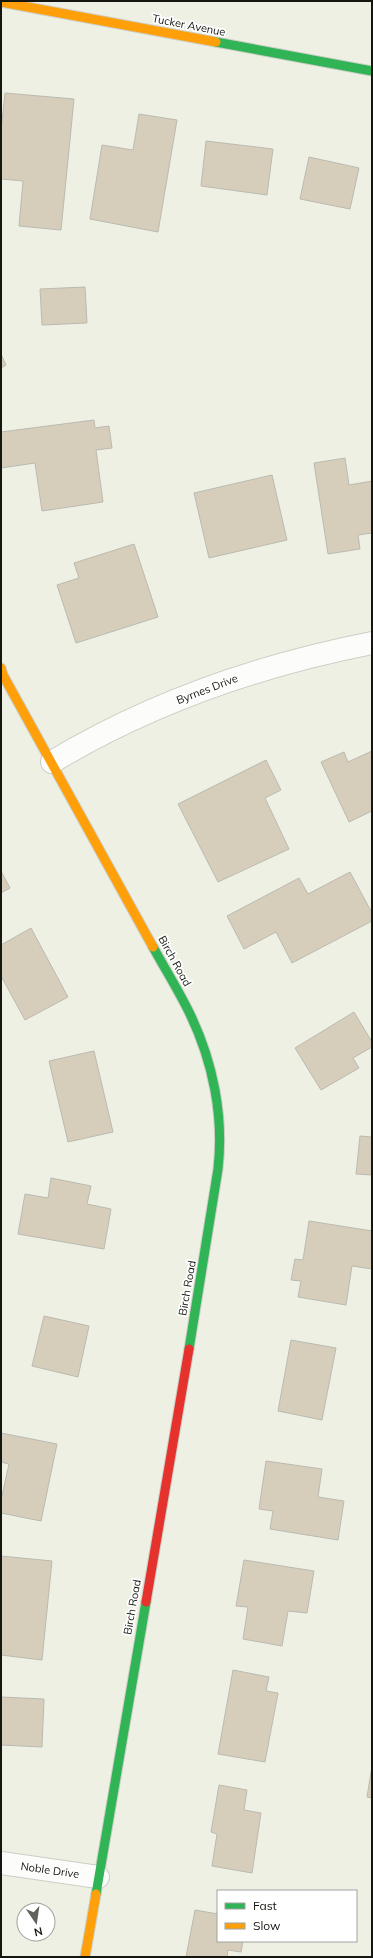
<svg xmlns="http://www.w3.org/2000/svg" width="373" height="1958" font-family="Mulish,sans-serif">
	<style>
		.building { fill: #d6cebb; stroke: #bbbab1 }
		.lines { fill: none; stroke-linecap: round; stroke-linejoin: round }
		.street-casing { stroke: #cccec5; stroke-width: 24 }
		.fast-casing { stroke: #cccec5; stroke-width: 11 }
		.slow-casing { stroke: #cccec5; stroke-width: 11 }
		.jam-casing { stroke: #cccec5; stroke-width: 11 }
		.street { stroke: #fcfdfb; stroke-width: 22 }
		.fast { stroke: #30b455; stroke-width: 9 }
		.slow { stroke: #ff9f0a; stroke-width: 9 }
		.jam { stroke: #e5322d; stroke-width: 9 }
		.labels { text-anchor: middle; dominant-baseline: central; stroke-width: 3.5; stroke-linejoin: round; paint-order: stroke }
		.street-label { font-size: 11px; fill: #161610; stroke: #fff }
	</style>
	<rect width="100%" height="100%" fill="#eef0e4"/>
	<path class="building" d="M5,93L74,99L61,230L19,226L23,181L1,179V131Z
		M139,114L177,120L158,232L90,219L102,145L133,150Z
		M206,141L273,149L267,195L201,186Z
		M309,157L359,168L350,209L300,199Z
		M85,287L87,323L42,325L40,289Z
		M1,354L6,365L1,368Z
		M94,420L95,428L109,426L112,448L96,450L103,502L42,511L35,463L1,468V432Z
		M345,458L349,485L372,481V533L358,535L360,549L328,554L314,463Z
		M272,475L287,540L209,558L194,493Z
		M134,544L158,617L76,643L57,585L79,578L74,563Z
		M372,751V811L349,822L321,762L344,752L348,762Z
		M266,760L281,790L265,798L289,849L218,882L178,804Z
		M1,871L10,888L1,893Z
		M350,872L372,913V921L292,963L276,932L244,949L227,916L299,878L308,894Z
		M31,928L68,997L25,1020L1,976V945Z
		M354,1012L372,1042V1047L353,1058L359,1068L321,1090L295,1048Z
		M94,1051L113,1132L68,1142L49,1061Z
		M360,1136L372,1137V1175L356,1174Z
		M51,1178L91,1186L87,1204L111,1209L104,1249L18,1234L25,1194L48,1198Z
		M309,1221L372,1231V1269L352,1266L346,1305L298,1297L301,1281L291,1280L295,1259L303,1260Z
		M44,1316L89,1326L78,1377L32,1366Z
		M291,1340L336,1348L322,1420L278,1411Z
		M1,1433L57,1444L41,1521L1,1513V1500L9,1464L1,1462Z
		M266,1461L322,1469L318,1497L344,1501L338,1540L270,1529L273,1511L259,1509Z
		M1,1556L52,1561L42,1660L1,1655Z
		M244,1560L314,1571L307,1613L288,1611L282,1646L243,1639L248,1607L236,1606Z
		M233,1670L269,1677L266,1691L278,1693L265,1762L218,1754Z
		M1,1697L44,1699L42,1747L1,1745Z
		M372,1766V1798L367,1797Z
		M219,1785L247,1790L244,1810L261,1813L252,1873L212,1866L217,1834L211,1832Z
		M195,1910L218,1914V1941H243L241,1952L228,1950L227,1957H186Z"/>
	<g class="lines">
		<g class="street-casing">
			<path id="street" d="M52,762C150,703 260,665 372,643
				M1,1863L98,1877"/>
		</g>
		<g class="fast-casing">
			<path id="fast" d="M216,42L372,71
				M153,947C165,969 179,991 190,1014C213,1062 224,1116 218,1169L189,1349
				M96,1894L146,1602"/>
		</g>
		<g class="slow-casing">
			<path id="slow" d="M1,2L216,42
				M1,668L3,675L153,947
				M85,1957L96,1894"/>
		</g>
		<g class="jam-casing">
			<path id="jam" d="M146,1602L189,1349"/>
		</g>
		<use href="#street" class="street"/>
		<use href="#fast" class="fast"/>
		<use href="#slow" class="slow"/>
		<use href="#jam" class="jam"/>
	</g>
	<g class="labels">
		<g class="street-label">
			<text transform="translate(189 25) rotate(11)">Tucker Avenue</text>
			<text transform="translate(207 689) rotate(-21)">Byrnes Drive</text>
			<text transform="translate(175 961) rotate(61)">Birch Road</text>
			<text transform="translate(187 1288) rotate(-80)">Birch Road</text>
			<text transform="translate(132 1607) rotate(-80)">Birch Road</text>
			<text transform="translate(50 1870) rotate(8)">Noble Drive</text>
		</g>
	</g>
	<rect width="373" height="1958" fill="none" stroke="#161610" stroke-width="4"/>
	<rect x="217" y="1890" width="140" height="52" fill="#ffffff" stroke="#a2a29f"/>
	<rect x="225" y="1903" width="20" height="6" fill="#30b455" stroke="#a2a29f"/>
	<text x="253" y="1910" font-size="12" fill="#161610">Fast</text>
	<rect x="225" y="1923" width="20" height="6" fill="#ff9f0a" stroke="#a2a29f"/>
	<text x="253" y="1930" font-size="12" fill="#161610">Slow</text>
	<g transform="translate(36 1922) rotate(167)"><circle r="19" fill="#ffffff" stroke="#a2a29f"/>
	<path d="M0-3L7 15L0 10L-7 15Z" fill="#62625a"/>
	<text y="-6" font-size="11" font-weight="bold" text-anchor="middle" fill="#161610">N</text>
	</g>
</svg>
